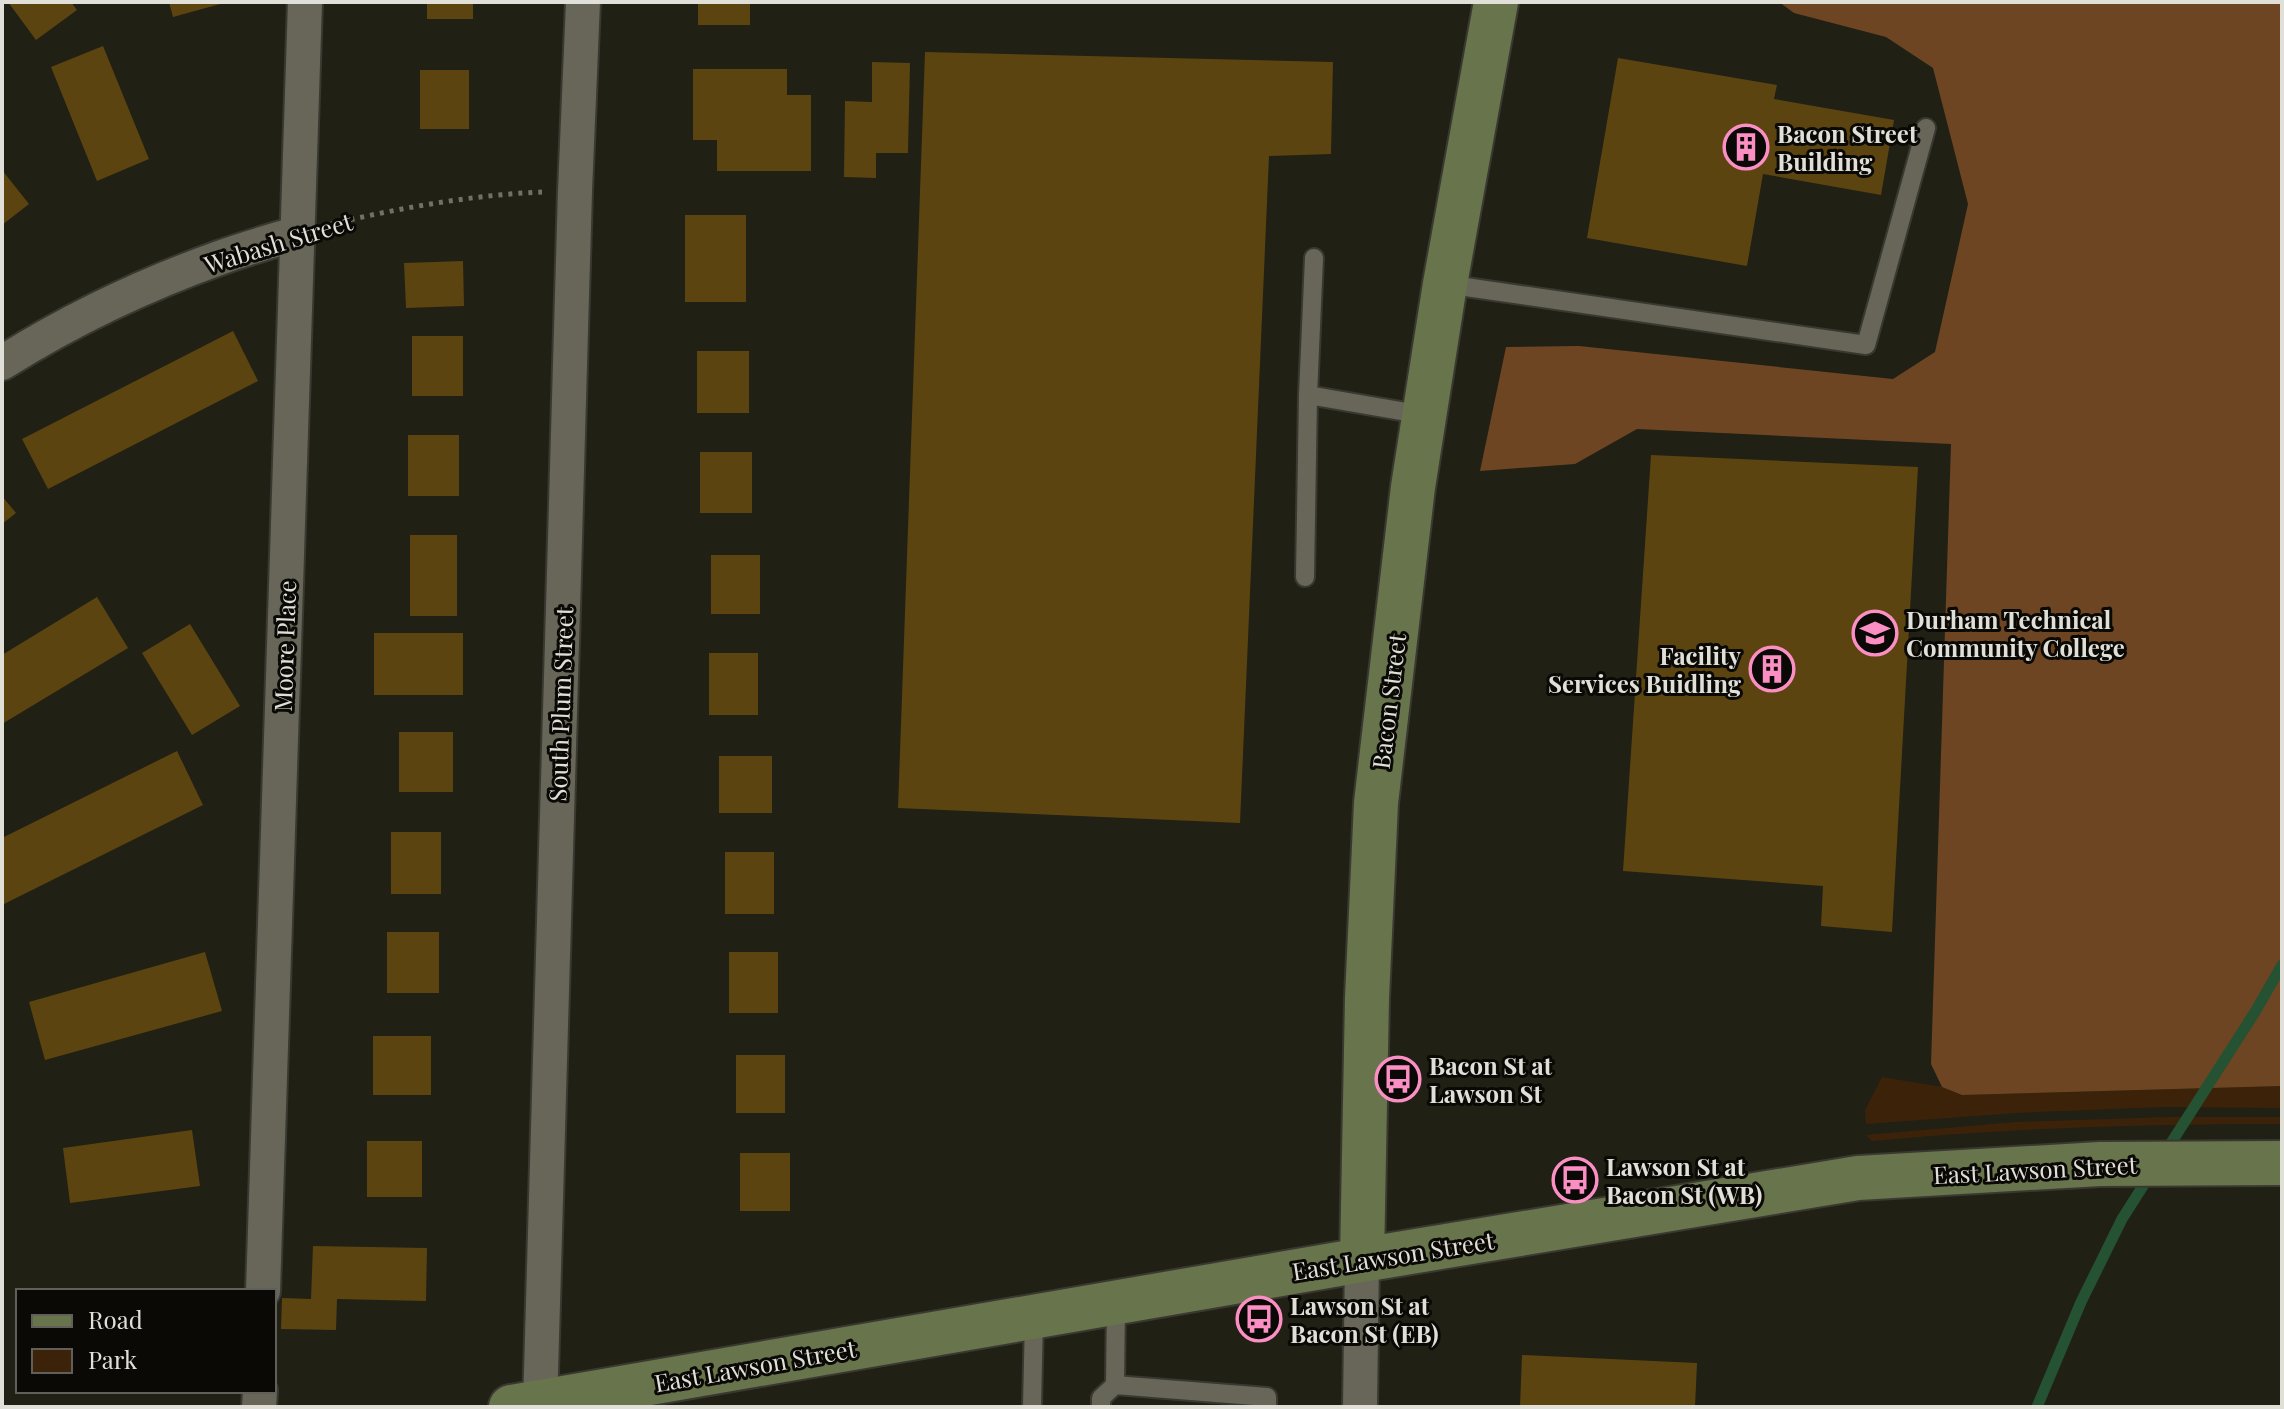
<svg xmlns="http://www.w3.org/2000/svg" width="2284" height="1409" font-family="'Playfair Display',serif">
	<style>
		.green { fill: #3d220a }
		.forest { fill: #6d4522 }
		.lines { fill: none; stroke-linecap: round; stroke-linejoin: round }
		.stream { stroke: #245232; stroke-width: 11 }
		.building { fill: #5c4410 }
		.lane-casing { stroke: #393931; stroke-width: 22 }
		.street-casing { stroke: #393931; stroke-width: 38 }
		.secondary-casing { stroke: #393931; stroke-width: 48 }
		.path { stroke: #717168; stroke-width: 5; stroke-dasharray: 4 6; stroke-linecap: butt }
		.lane { stroke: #676659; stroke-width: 18 }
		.street { stroke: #676659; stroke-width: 34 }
		.secondary { stroke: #68744b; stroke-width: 44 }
		.labels { text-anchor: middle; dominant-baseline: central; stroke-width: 6; stroke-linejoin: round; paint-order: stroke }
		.poi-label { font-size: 24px; font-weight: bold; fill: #e0e0d8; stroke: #0a0905; text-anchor: start }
		.street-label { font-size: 24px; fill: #e0e0d8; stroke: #0a0905 }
	</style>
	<rect width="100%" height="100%" fill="#202015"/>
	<path class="green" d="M1882,1077L1942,1087L1962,1095L2282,1086V1108L2164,1107L2016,1113L1866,1124L1865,1110Z
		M2170,1117H2282V1124C2143,1124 2010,1128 1872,1141L1866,1135L2015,1122Z"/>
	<path class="forest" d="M1779,2H2282V1086L1962,1095L1942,1087L1931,1064L1951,444L1637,429L1575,464L1480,471L1506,347L1579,346L1893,379L1935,352L1968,204L1933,68L1886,37L1794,13Z"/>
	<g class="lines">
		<path class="stream" d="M2164,1154L2255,1012L2282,965
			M2037,1407L2081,1302L2122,1219L2150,1175"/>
	</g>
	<path class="building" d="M8,2H71L77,10L36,40Z
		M169,2H224V3L173,17Z
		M427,2H473V19H427Z
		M698,2H750V25H698Z
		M103,46L149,159L97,181L51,67Z
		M925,52L1333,62L1331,154L1269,156L1240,823L898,808Z
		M1618,58L1777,85L1774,99L1894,120L1881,195L1763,174L1747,266L1587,238Z
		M872,62L910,63L908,153H876V178L844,177L845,101L872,102Z
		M693,69H787V95H811V171H717V140H693Z
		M420,70H469V129H420Z
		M2,170L29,204L2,225Z
		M685,215H746V302H685Z
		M463,261L464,306L406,308L404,263Z
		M233,331L258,381L48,489L22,439Z
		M412,336H463V396H412Z
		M697,351H749V413H697Z
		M408,435H459V496H408Z
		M700,452H752V513H700Z
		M1651,455L1918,467L1892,932L1821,926L1823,886L1623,871Z
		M2,496L16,513L2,524Z
		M410,535H457V616H410Z
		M711,555H760V614H711Z
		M97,597L128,648L2,724V655Z
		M190,624L240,706L192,735L142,653Z
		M374,633H463V695H374Z
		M709,653H758V715H709Z
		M399,732H453V792H399Z
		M177,751L203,805L2,905V838Z
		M719,756H772V813H719Z
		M391,832H441V894H391Z
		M725,852H774V914H725Z
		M387,932H439V993H387Z
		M205,952L222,1011L45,1060L29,1002Z
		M729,952H778V1013H729Z
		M373,1036H431V1095H373Z
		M736,1055H785V1113H736Z
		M192,1130L200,1186L70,1203L63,1148Z
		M367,1141H422V1197H367Z
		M740,1153H790V1211H740Z
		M313,1246L427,1248L426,1301L337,1299L336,1330L281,1329L282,1298L311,1299Z
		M1522,1355L1697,1363L1695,1407H1520Z"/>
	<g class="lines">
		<g class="lane-casing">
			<path id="lane" d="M1314,258L1308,395L1424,415
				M1445,284L1866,345L1926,128
				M1305,577L1308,395
				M1115,1385L1267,1397V1407
				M1032,1407L1034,1318
				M1101,1407V1398L1115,1385L1116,1302"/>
		</g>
		<g class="street-casing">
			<path id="street" d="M2,363C70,320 146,284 222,257C247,248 272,241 298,233
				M263,1291L305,2
				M259,1407L260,1391
				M540,1407L575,191L583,2
				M1360,1407L1362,1260"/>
		</g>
		<g class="secondary-casing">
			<path id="secondary" d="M1362,1260L1367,998L1376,803L1413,487L1445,284L1496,2
				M511,1407L1362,1260L1858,1178L2100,1164L2282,1163"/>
		</g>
		<path class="path" d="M331,224C400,208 471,195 542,192"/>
		<use href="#lane" class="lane"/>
		<use href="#street" class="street"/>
		<use href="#secondary" class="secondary"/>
	</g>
	<defs>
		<g id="building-ring" transform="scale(2.3)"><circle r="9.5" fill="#0a0905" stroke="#fb8fc4" stroke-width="1.5"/><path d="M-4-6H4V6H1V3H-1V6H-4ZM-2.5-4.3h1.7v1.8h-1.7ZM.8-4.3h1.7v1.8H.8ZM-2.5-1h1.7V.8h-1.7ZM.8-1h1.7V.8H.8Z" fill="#fb8fc4"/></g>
		<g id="university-ring" transform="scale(2.3)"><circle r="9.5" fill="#0a0905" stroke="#fb8fc4" stroke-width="1.5"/><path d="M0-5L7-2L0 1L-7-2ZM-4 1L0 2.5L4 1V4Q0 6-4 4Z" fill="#fb8fc4"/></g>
		<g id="bus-ring" transform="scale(2.3)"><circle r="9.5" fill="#0a0905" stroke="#fb8fc4" stroke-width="1.5"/><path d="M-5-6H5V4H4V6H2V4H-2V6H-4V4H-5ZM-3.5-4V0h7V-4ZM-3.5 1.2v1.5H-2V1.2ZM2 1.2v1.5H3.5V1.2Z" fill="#fb8fc4"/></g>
	</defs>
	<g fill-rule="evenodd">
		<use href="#building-ring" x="1746" y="147"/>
		<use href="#university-ring" x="1875" y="633"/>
		<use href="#building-ring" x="1772" y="669"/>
		<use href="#bus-ring" x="1398" y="1079"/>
		<use href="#bus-ring" x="1575" y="1180"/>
		<use href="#bus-ring" x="1259" y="1319"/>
	</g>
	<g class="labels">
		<g class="poi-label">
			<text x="1777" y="133">Bacon Street<tspan x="1777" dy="28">Building</tspan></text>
			<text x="1906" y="619">Durham Technical<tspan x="1906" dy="28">Community College</tspan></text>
			<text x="1741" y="655" text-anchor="end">Facility<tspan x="1741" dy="28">Services Buidling</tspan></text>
			<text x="1429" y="1065">Bacon St at<tspan x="1429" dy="28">Lawson St</tspan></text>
			<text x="1606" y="1166">Lawson St at<tspan x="1606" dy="28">Bacon St (WB)</tspan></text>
			<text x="1290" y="1305">Lawson St at<tspan x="1290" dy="28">Bacon St (EB)</tspan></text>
		</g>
		<g class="street-label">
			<text transform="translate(278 242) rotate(-17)">Wabash Street</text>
			<text transform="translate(284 646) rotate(-88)">Moore Place</text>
			<text transform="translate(1388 701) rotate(-83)">Bacon Street</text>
			<text transform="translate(560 704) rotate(-88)">South Plum Street</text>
			<text transform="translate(2035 1169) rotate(-3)">East Lawson Street</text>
			<text transform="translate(1393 1255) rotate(-9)">East Lawson Street</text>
			<text transform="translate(755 1365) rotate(-10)">East Lawson Street</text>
		</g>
	</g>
	<rect width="2284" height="1409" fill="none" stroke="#e0e0d8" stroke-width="8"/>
	<rect x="16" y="1289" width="260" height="104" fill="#0a0905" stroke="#605f59" stroke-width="2"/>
	<rect x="32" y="1315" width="40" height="12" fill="#68744b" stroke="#605f59" stroke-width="2"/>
	<text x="88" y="1329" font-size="24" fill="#e0e0d8">Road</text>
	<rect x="32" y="1349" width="40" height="24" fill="#3d220a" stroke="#605f59" stroke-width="2"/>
	<text x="88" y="1369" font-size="24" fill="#e0e0d8">Park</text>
</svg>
